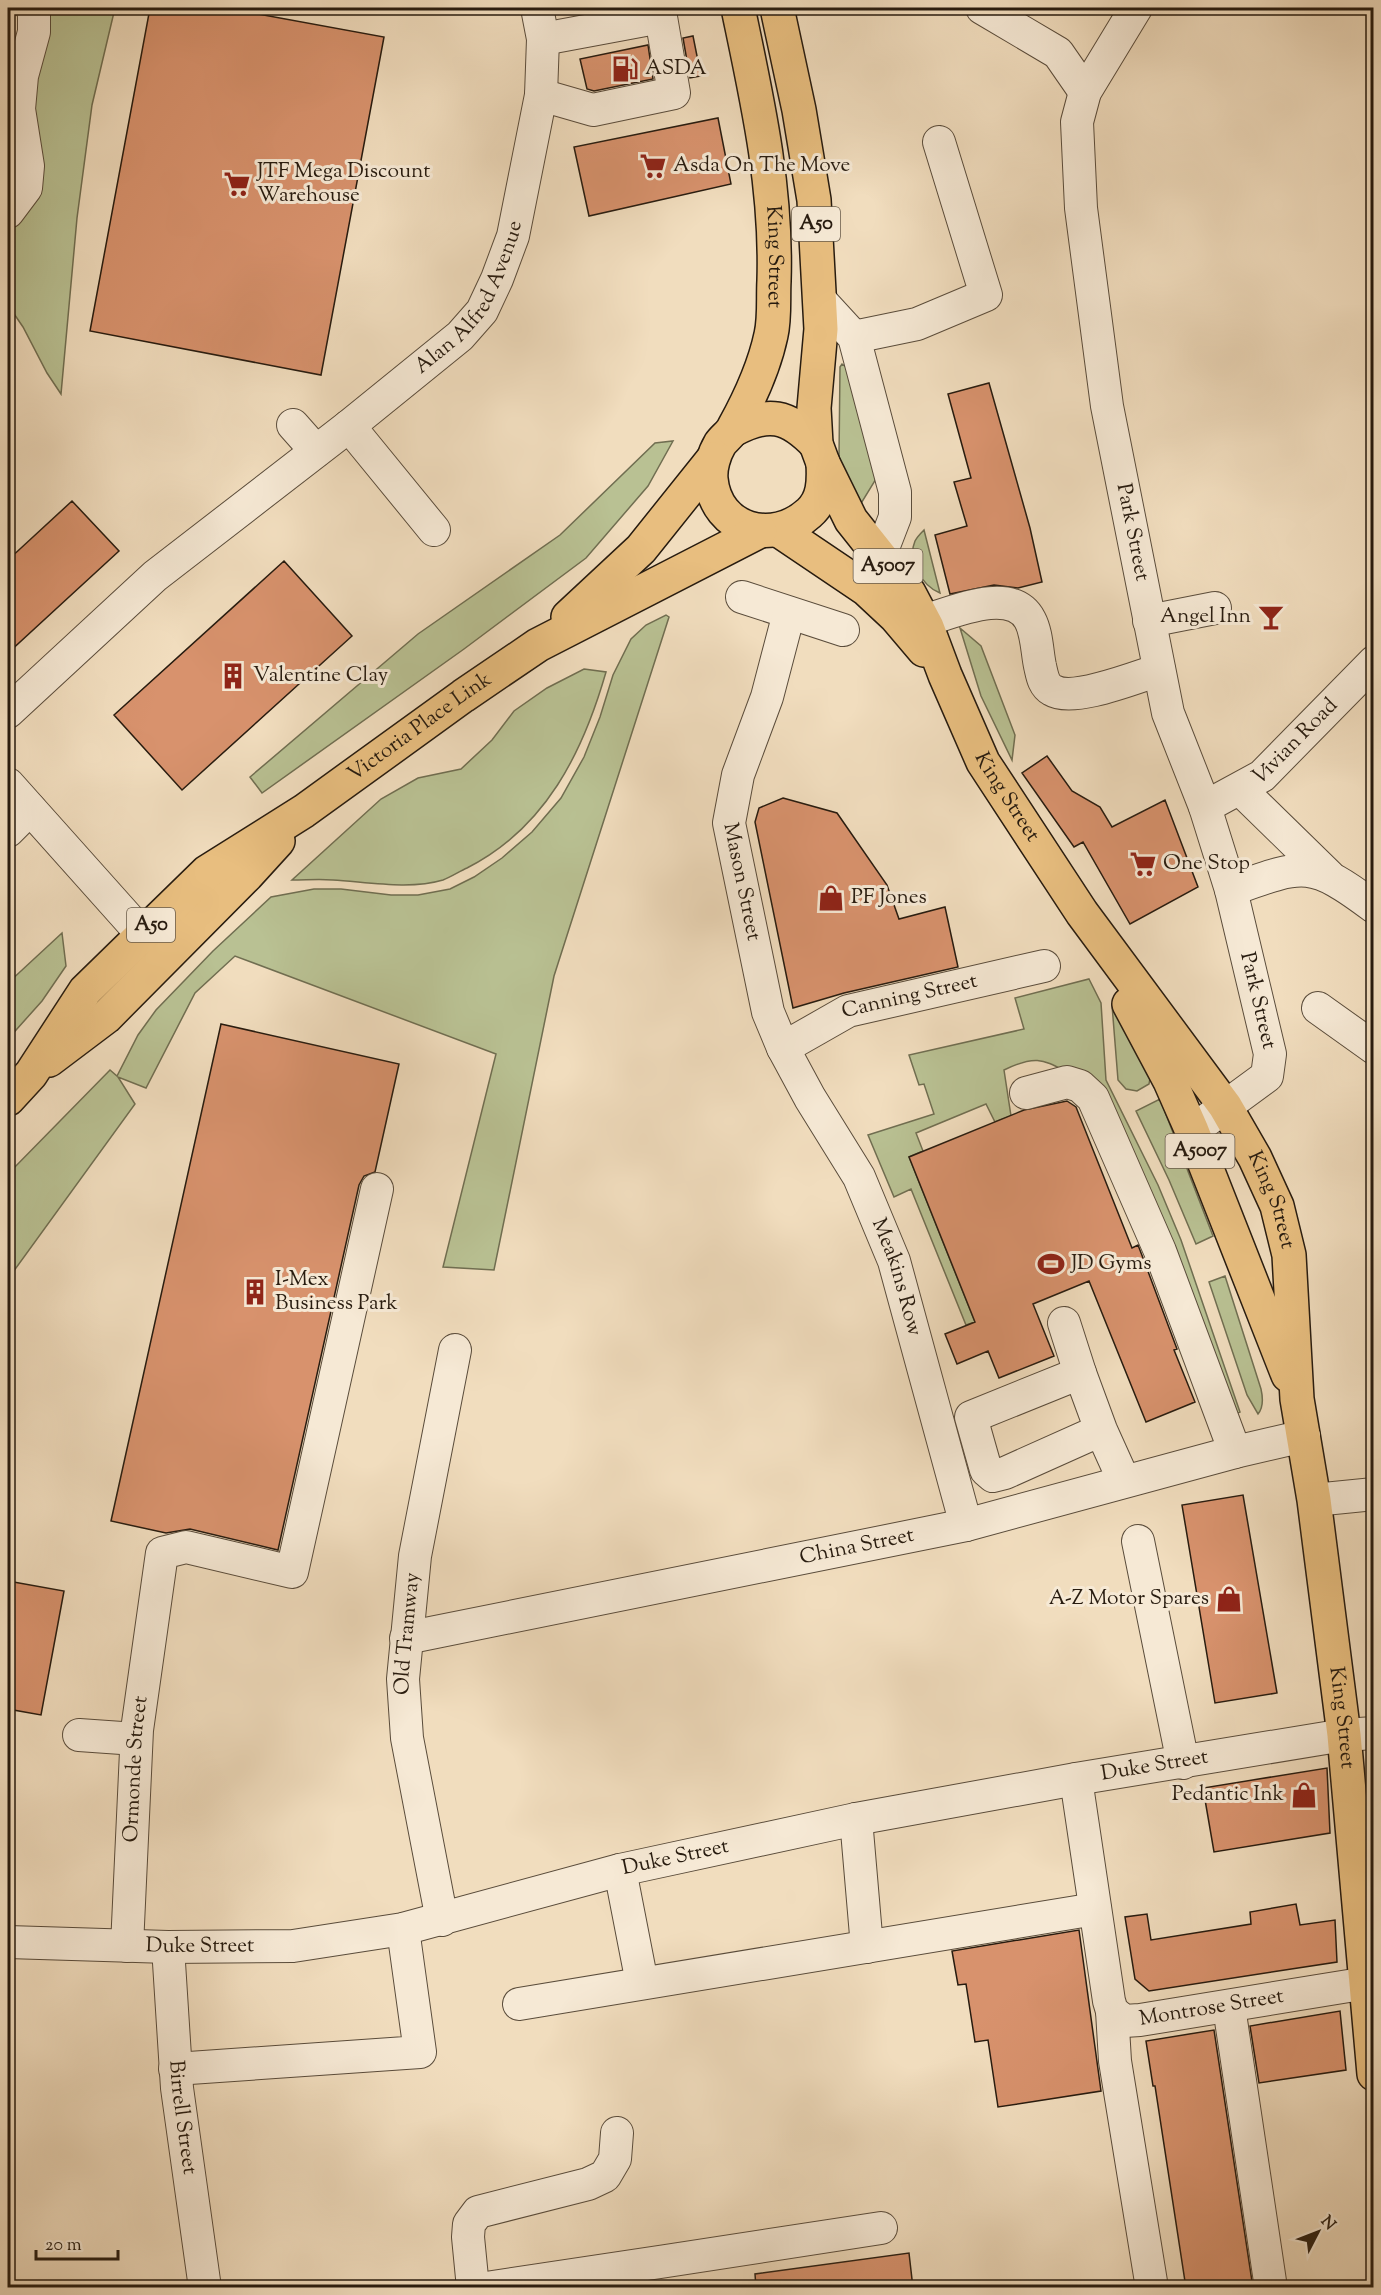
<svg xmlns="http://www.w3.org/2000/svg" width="1381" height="2295" font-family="'Sorts Mill Goudy',serif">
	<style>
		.green { fill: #b9c193; stroke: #706e51; stroke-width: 1.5 }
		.building { fill: #d8926d; stroke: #271b0f; stroke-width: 1.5 }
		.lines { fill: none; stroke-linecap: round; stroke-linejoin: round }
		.minor-casing { stroke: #5a4c3b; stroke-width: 34 }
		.major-casing { stroke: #271b0f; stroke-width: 36 }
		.minor { stroke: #f6e9d5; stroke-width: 32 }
		.major { stroke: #e8be7f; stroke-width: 33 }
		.labels { text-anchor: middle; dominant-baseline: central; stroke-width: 6; stroke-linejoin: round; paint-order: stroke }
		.shield { fill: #f6e9d5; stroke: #65594a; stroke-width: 1.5 }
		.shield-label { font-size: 20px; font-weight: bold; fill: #271b0f }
		.poi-label { font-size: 21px; fill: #271b0f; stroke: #f6e9d5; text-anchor: start }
		.street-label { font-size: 21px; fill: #271b0f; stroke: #f6e9d5 }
	</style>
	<rect width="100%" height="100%" fill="#f1ddbe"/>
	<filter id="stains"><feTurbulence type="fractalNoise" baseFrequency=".00333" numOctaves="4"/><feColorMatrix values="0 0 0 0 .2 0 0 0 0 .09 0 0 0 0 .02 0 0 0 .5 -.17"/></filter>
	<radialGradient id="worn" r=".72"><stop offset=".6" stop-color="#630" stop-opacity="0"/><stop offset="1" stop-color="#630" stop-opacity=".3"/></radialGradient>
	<path class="green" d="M48,8H115L92,105L77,218L61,394L47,373L23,327L8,305V227L36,201L37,184L30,109Z
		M842,364L846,367L876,479L857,510L842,478L839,458L840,367Z
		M673,441L648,486L586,558L464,649L262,793L250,777L418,634L560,535L655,443Z
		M924,530L940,593C922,586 907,560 915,541C917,537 921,533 924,530Z
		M666,615L669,617L554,976L494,1270L443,1267L496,1054L235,956L195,993L146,1088L118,1077L135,1104L8,1279V1174L110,1070L117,1076L138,1035L156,1010L213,951L271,897L314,889H341L391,895H418L450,889L474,877L502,858L532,832L561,798L584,757L600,717L613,675L631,639L646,625Z
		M960,628L981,646L1015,735L1012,760L981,696Z
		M584,669L606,672C583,752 546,828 467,868C460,871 451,877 443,880C410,890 367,882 333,880C320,879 306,880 292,880L381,799L418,778L461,769L492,740L514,711L547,688Z
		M62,933L66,966L42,1001L8,1039V983Z
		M1089,979L1101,1003L1106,1080L1158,1185L1181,1240L1240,1412L1232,1415L1079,1078C1045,1062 1041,1052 1004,1070L1011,1116L995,1122L986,1104L916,1133L923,1151L909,1157L975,1322L966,1325L911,1189L894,1197L868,1135L934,1114L924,1084L919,1085L909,1055L1024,1029L1015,998Z
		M1112,1005L1150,1078L1149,1084L1137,1091L1126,1089L1118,1080Z
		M1160,1099L1213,1236L1196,1244L1169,1180L1136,1111Z
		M1225,1276L1261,1389C1263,1398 1264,1407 1258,1414L1247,1395L1209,1282Z"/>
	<path class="building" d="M150,8H226L384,37L321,375L90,331Z
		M693,36L701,76L690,78L683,38Z
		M648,45L653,79L594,91L587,89L580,59Z
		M718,118L731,184L589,216L574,147Z
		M989,383L1030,528L1042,582L1018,588L994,585L950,594L935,535L967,526L954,482L971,478L948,394Z
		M72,501L119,551L8,653V560Z
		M284,561L352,636L182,790L114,715Z
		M1047,756L1072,791L1100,807L1112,827L1165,800L1198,887L1130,924L1083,842L1074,847L1022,773Z
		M783,798L837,813L887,885L899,919L945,907L958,967L844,993L793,1008L755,822L759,808Z
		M221,1024L399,1064L375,1172L364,1176L359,1185L278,1550L190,1529L166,1533L111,1521Z
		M1067,1101L1076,1107L1132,1248L1138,1245L1143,1258L1177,1349L1174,1350L1195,1402L1146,1422L1089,1281L1033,1304L1054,1356L999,1378L988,1351L957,1364L945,1334L975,1322L909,1157L1024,1110Z
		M1243,1495L1277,1693L1215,1703L1182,1505Z
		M8,1581L64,1591L41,1715L8,1709Z
		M1327,1768L1330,1833L1214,1852L1203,1788Z
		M1296,1904L1300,1925L1335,1920L1337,1962L1149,1991L1135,1979L1125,1917L1147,1914L1151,1940L1251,1924L1250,1912Z
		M1079,1930L1101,2091L998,2107L988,2040L975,2042L966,1984L958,1985L952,1951Z
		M1340,2011L1346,2070L1259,2083L1250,2026Z
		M1214,2030L1253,2288H1186L1155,2086H1153L1146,2041Z
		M909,2253L913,2288H756L755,2274Z"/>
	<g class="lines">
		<g class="minor-casing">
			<g id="minor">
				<path d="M982,8L1058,53L1085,92"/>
				<path id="s1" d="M1136,8L1085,92L1077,122L1081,208L1107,406L1168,713L1205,807L1231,890L1270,1054L1267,1076L1192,1131"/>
				<path d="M541,95L593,110L674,93L661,17L543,39"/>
				<path d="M8,212L26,188L28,166L19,109L22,76L34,32V14L32,8"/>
				<path d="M820,300L854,337L895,492V517L880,556"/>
				<path d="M854,337L917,324L986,295L939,142"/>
				<path d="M293,425L316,451"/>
				<path d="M349,426L434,530"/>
				<path d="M742,597L843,630"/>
				<path id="s2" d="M789,613L767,697L738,775L729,823L768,1012L783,1048L810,1098L859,1177L894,1261L966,1525"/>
				<path d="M924,621C951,613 1012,585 1030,620C1037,633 1037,652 1040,666C1042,674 1043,685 1052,690C1073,703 1136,677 1159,670"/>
				<path d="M1149,621L1215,608"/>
				<path id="s3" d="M8,712L155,576L349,426L460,336L482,311L497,279L513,236L541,95L543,39L537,8"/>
				<path d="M8,784L142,934"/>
				<path d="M1240,789L1329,876"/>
				<path id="s4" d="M1205,807L1262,776L1374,662"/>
				<path d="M8,831L30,809"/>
				<path d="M1231,890C1303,864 1310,859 1374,907"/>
				<path d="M1318,1008L1374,1048"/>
				<path id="s5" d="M783,1048L848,1011L1044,966"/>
				<path d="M1026,1093L1067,1082L1080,1086L1093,1098L1160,1251L1235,1452"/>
				<path d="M1064,1323L1080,1373"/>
				<path d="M1101,1430L1005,1473L993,1476L986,1470L971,1417L1080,1373L1101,1430L1124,1481"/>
				<path d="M1314,1500L1374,1494"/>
				<path d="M1138,1541L1183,1763"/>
				<path id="s6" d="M406,1638L966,1525L1235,1452L1304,1436"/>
				<path d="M79,1735L136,1739"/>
				<path id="s7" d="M1076,1779L1109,2001L1112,2011L1124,2021L1140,2020L1367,1983"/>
				<path d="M856,1819L867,1947"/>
				<path d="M620,1870L642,1983"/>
				<path id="s8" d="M442,1920L407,1738L403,1679L415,1556L455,1350"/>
				<path id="s9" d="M8,1942L168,1947L293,1946L403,1929L620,1870L856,1819L1076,1779L1344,1735L1374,1733"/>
				<path id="s10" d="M127,1946L137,1730L162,1553L186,1547L292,1572L377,1189"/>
				<path id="s11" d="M168,1947L177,2088L205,2288"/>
				<path d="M519,2004L1095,1909"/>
				<path d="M1229,2007L1271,2288"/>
				<path d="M1112,2011L1115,2061L1152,2288"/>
				<path d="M175,2069L420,2052L403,1929"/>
				<path d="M473,2288L468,2237L469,2224L478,2212L588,2184L605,2176L615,2159L617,2133"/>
				<path d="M486,2288C618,2269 749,2248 881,2228"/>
			</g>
		</g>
		<g class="major-casing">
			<g id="major">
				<path id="s12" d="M738,8C757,99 777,186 774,281C773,298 775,318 771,335C764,368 750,398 734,427C731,434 724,438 720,444C714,454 710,468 711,479C716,531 773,546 809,513C824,500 824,481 823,463"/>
				<path id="s13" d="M777,8L799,110L814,200L821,329L814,408L816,444L823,463L851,520L909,593L927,627L945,675L983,762L1082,913L1225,1106L1255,1158L1277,1206L1289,1255L1297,1399L1314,1500L1344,1735L1374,2074"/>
				<path d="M733,430C768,411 788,415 816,444"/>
				<path d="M780,531L866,589L896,617L924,650"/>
				<path d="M568,617L641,549L713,459"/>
				<path d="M1129,1004L1170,1081L1192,1131L1288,1375"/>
				<path d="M49,1060L106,1017L247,875L278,841"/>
				<path id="s14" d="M8,1099L31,1074L85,991L207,872L304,811L463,696L538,645L760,531"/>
			</g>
		</g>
		<use href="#minor" class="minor"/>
		<use href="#major" class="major"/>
	</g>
	<defs>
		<g id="fuel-bare" transform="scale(2.07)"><path d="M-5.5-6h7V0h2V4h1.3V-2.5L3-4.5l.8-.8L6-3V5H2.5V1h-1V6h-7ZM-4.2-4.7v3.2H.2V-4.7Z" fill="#8f2418" stroke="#f6e9d5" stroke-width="2.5" paint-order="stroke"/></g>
		<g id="supermarket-bare" transform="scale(2.07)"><path d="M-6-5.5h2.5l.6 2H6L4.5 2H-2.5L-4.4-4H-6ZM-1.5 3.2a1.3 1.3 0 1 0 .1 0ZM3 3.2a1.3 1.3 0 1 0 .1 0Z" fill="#8f2418" stroke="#f6e9d5" stroke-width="2.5" paint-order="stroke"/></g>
		<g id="bar-bare" transform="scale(2.07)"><path d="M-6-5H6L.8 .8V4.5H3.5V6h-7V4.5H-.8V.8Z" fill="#8f2418" stroke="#f6e9d5" stroke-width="2.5" paint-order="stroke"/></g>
		<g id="building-bare" transform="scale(2.07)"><path d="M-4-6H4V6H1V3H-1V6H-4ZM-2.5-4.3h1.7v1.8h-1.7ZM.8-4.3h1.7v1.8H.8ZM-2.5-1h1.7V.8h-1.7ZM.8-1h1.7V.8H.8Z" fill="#8f2418" stroke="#f6e9d5" stroke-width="2.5" paint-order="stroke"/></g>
		<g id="shop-bare" transform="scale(2.07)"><path d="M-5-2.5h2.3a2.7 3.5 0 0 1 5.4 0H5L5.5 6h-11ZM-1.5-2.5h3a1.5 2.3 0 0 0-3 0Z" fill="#8f2418" stroke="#f6e9d5" stroke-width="2.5" paint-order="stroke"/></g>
		<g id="stadium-bare" transform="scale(2.07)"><path d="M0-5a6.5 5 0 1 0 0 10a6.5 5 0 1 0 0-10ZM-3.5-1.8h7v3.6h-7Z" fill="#8f2418" stroke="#f6e9d5" stroke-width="2.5" paint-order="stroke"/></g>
	</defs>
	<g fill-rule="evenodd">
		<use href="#fuel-bare" x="625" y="69"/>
		<use href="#supermarket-bare" x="653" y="166"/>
		<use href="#supermarket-bare" x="237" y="184"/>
		<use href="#bar-bare" x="1271" y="617"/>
		<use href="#building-bare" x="233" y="676"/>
		<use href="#supermarket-bare" x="1143" y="864"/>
		<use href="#shop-bare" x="831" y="898"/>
		<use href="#stadium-bare" x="1051" y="1264"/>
		<use href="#building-bare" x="255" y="1292"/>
		<use href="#shop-bare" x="1229" y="1599"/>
		<use href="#shop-bare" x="1304" y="1795"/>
	</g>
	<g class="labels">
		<g class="shield">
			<rect x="792" y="207" width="48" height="34" rx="4.5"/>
			<rect x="853.5" y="549" width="69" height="34" rx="4.5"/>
			<rect x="127" y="908" width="48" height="34" rx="4.5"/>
			<rect x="1165.5" y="1134" width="69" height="34" rx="4.5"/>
		</g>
		<g class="shield-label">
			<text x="816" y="224">A50</text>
			<text x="888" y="566">A5007</text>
			<text x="151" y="925">A50</text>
			<text x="1200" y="1151">A5007</text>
		</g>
		<g class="poi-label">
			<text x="645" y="69">ASDA</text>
			<text x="673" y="166">Asda On The Move</text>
			<text x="257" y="172">JTF Mega Discount<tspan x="257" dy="24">Warehouse</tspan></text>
			<text x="1251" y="617" text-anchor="end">Angel Inn</text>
			<text x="253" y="676">Valentine Clay</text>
			<text x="1163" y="864">One Stop</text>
			<text x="851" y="898">PF Jones</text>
			<text x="1071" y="1264">JD Gyms</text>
			<text x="275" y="1280">I-Mex<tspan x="275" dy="24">Business Park</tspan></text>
			<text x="1209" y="1599" text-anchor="end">A-Z Motor Spares</text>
			<text x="1284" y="1795" text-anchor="end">Pedantic Ink</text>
		</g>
		<g class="street-label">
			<text stroke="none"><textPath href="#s12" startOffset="252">King Street</textPath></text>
			<text stroke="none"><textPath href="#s3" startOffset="626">Alan Alfred Avenue</textPath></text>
			<text stroke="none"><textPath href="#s1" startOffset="544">Park Street</textPath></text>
			<text stroke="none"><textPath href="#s14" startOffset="561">Victoria Place Link</textPath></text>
			<text stroke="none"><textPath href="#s4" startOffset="112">Vivian Road</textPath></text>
			<text stroke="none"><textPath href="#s13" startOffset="844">King Street</textPath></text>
			<text stroke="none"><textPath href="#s2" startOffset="279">Mason Street</textPath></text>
			<text stroke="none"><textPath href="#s5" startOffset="138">Canning Street</textPath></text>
			<text stroke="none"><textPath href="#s1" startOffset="1030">Park Street</textPath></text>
			<text stroke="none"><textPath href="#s13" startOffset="1328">King Street</textPath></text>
			<text stroke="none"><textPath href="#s2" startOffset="708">Meakins Row</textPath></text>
			<text stroke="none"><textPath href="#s6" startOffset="460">China Street</textPath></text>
			<text stroke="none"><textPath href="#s8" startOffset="290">Old Tramway</textPath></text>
			<text stroke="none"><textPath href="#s13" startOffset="1852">King Street</textPath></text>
			<text stroke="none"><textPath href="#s9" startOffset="1166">Duke Street</textPath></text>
			<text stroke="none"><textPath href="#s10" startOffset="177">Ormonde Street</textPath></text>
			<text stroke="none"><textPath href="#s9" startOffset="678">Duke Street</textPath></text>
			<text stroke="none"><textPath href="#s9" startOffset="192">Duke Street</textPath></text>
			<text stroke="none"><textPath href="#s7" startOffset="339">Montrose Street</textPath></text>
			<text stroke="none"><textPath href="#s11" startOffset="171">Birrell Street</textPath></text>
		</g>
	</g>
	<rect width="1381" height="2295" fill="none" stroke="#f1ddbe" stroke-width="30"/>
	<rect x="9" y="9" width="1363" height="2277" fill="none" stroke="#271b0f" stroke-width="3"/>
	<rect x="15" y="15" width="1351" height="2265" fill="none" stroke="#271b0f" stroke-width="1.5"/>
	<g transform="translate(1318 2232) rotate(48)" stroke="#f6e9d5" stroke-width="4.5" paint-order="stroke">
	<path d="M0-4.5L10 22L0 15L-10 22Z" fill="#271b0f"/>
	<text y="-9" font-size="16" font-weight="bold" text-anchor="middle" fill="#271b0f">N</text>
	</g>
	<path d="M36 2250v9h82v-9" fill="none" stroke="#271b0f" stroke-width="3"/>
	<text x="45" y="2250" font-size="18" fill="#271b0f" stroke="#f6e9d5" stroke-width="4.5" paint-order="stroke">20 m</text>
	<rect width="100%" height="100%" filter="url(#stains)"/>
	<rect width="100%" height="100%" fill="url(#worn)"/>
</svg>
